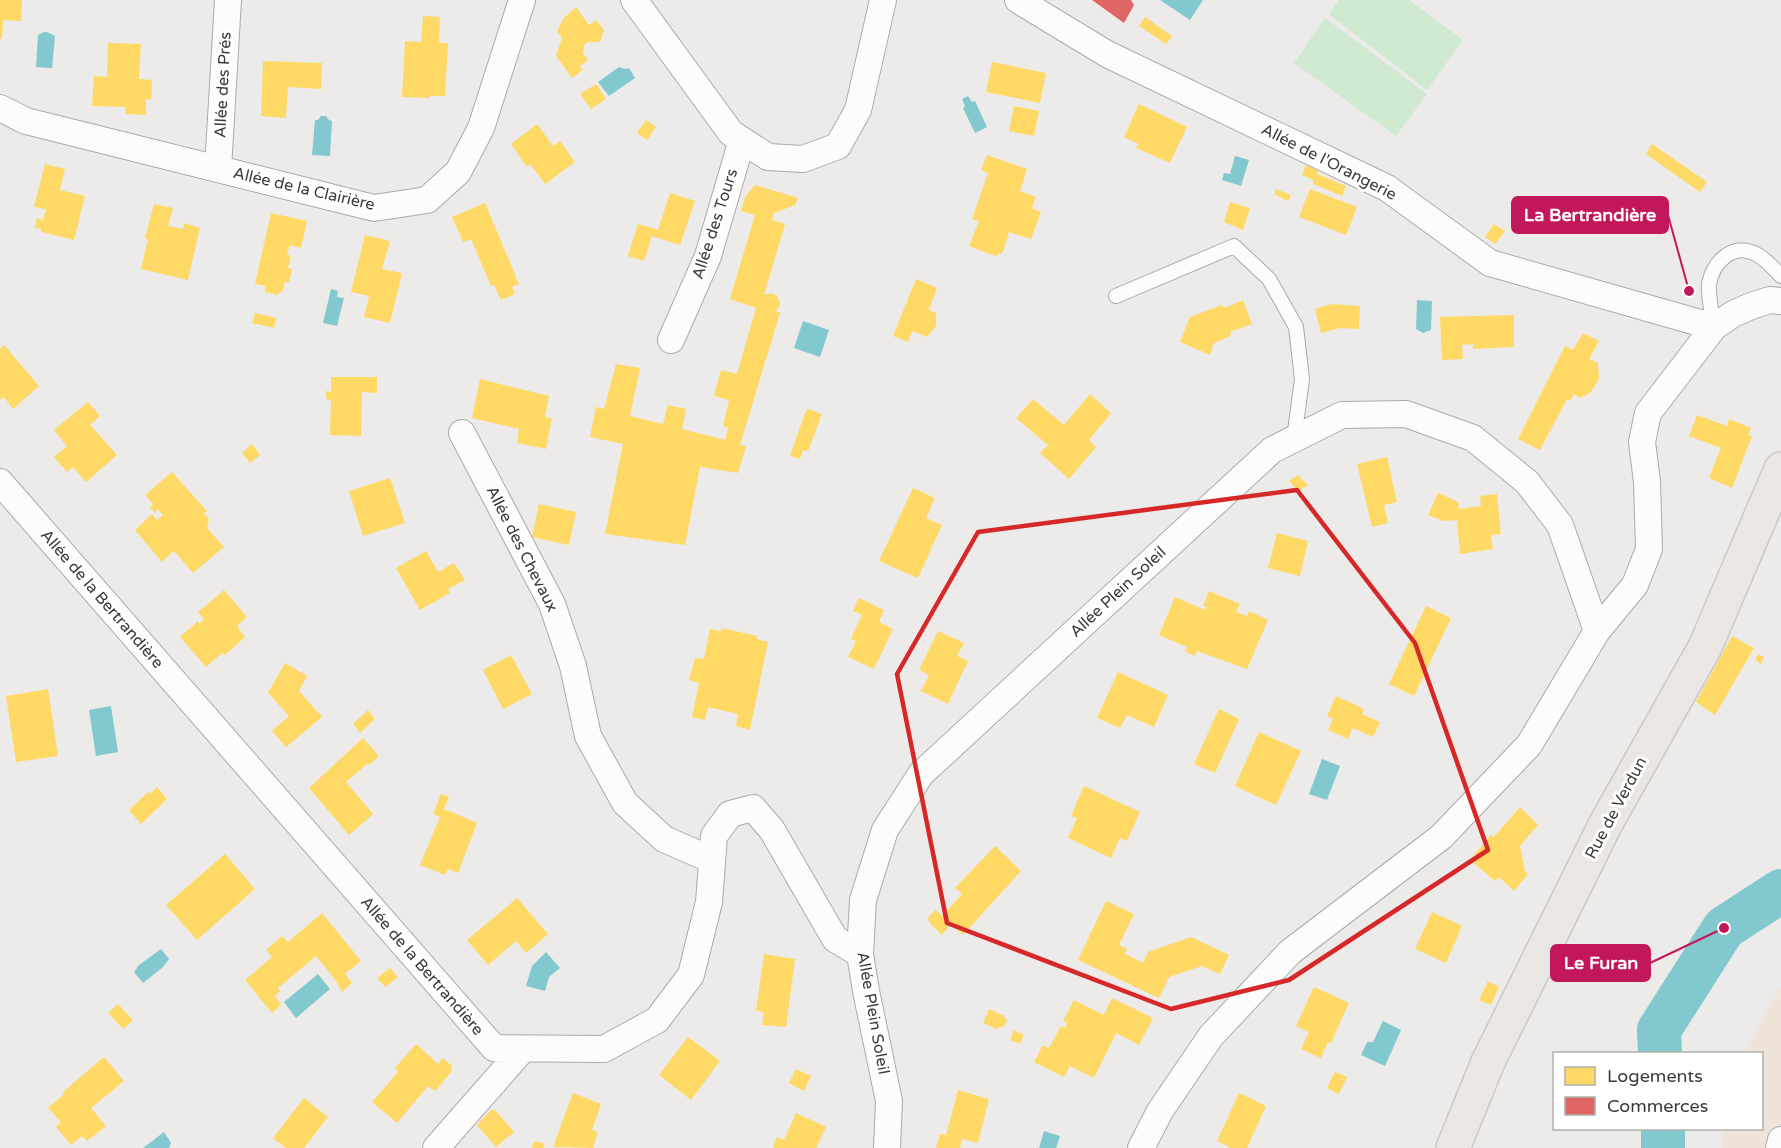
<svg xmlns="http://www.w3.org/2000/svg" width="1781" height="1148" font-family="'Varela Round',sans-serif">
	<style>
		.medical { fill: #eee4da }
		.green { fill: #d0e9d1 }
		.water { fill: #82c8cf }
		.homes { fill: #ffd966 }
		.shops { fill: #e06666 }
		.lines { fill: none; stroke-linecap: round; stroke-linejoin: round }
		.river { stroke: #82c8cf; stroke-width: 44 }
		.service-casing { stroke: #abaaa8; stroke-width: 16 }
		.minor-casing { stroke: #abaaa8; stroke-width: 28 }
		.primary-casing { stroke: #c9c9c8; stroke-width: 36 }
		.service { stroke: #fcfcfc; stroke-width: 14 }
		.minor { stroke: #fcfcfc; stroke-width: 26 }
		.primary { stroke: #eae6e1; stroke-width: 33 }
		.marked { fill: none; stroke: #d62828; stroke-width: 4.5; stroke-linejoin: round }
		.labels { text-anchor: middle; dominant-baseline: central; stroke-width: 6; stroke-linejoin: round; paint-order: stroke }
		.street-label { font-size: 16px; fill: #3a3a38; stroke: #fff }
		.leader { fill: none; stroke: #c2185b; stroke-width: 2 }
		.callout-dot { fill: #c2185b; stroke: #fff; stroke-width: 2 }
		.callout { fill: #c2185b; stroke: #c2185b; stroke-width: 2 }
		.callout-label { font-size: 18px; text-anchor: middle; font-weight: bold; fill: #fff }
	</style>
	<rect width="100%" height="100%" fill="#ecebe9"/>
	<path class="medical" d="M1781,989V1148H1721L1723,1129L1762,1128V1054L1744,1053L1776,995Z"/>
	<path class="green" d="M1339,0H1409L1463,40L1427,90L1329,14Z
		M1325,18L1427,94L1396,136L1294,63Z"/>
	<path class="water" d="M1160,0H1203L1190,20Z
		M44,32H47L55,36L52,68L36,67L38,35Z
		M619,67L625,69L629,68L635,78L609,96L598,82Z
		M968,96L972,102L975,101L987,127L975,133L963,108L965,106L962,99Z
		M321,116H326L329,120L332,121L330,156L312,155L315,120H318Z
		M1235,156L1249,160L1241,186L1222,180L1224,173L1230,174Z
		M331,289L338,291L337,297L344,298L337,326L323,323Z
		M1417,300L1432,301L1431,330L1423,333L1416,329Z
		M803,321L829,330L820,357L794,348Z
		M111,706L118,752L96,756L89,710Z
		M1322,759L1340,766L1327,800L1309,794Z
		M1781,882V902L1746,931L1699,963L1682,990L1672,1014L1665,1053H1646L1649,1024L1664,989L1689,950L1722,917L1766,897Z
		M161,949L169,959L163,967L143,983L134,972L139,965Z
		M546,952L560,968L549,977L545,991L526,986L532,966Z
		M318,974L330,989L296,1018L284,1002Z
		M1383,1021L1401,1030L1385,1066L1361,1055L1367,1042H1373Z
		M1644,1129H1660L1661,1148H1644Z
		M1044,1131L1060,1136L1056,1148H1039Z
		M164,1132L171,1143L169,1148H143Z"/>
	<path class="homes" d="M0,0H22L21,21L3,20L2,39H0Z
		M576,7L589,25L596,20L604,30L600,42H588L584,45L583,53L588,60L580,66L583,70L572,78L556,56L562,38L557,32L563,19Z
		M423,16L440,17L439,43H448L445,96H430V98L402,97L405,41L421,42Z
		M1145,17L1172,36L1166,44L1139,26Z
		M108,43L141,44L139,79L152,80L151,100L146,99V115L125,114L126,107L92,106L94,76L107,77Z
		M263,61L322,63L321,89L288,87L286,118L261,116Z
		M992,62L1046,73L1040,103L986,92Z
		M596,84L606,99L591,109L580,94Z
		M1139,104L1187,127L1170,163L1136,148L1139,144L1124,137Z
		M1014,106L1039,111L1034,136L1009,131Z
		M646,120L656,127L647,140L637,133Z
		M537,124L553,146L560,141L575,162L545,184L530,164L527,167L511,144Z
		M1652,144L1707,182L1700,192L1646,154Z
		M987,155L1027,169L1020,191L1036,197L1032,208L1041,212L1031,239L1009,232L1003,252L995,256L969,246L979,221L972,219L988,173L981,170Z
		M45,164L65,169L60,190L85,196L74,240L41,232V229L35,228L37,218L43,220L46,209L34,207Z
		M1306,165L1318,170L1317,174L1346,186L1342,196L1313,184V180L1302,175Z
		M755,185L798,198L795,205L774,213L772,220L785,224L764,295L771,293L777,296L780,304L776,311L780,313L740,445L746,446L738,473L700,467L685,545L605,534L623,444L590,437L596,407L604,409L616,364L640,368L630,416L663,424L668,405L686,409L682,429L725,440L728,428L723,426L729,400L714,396L721,370L737,374L756,308L730,299L755,215L741,211L745,197Z
		M1276,189L1291,195L1288,201L1274,194Z
		M1310,189L1357,207L1346,235L1299,217Z
		M670,193L695,201L680,245L652,236L644,261L628,256L638,224L658,230Z
		M1230,202L1250,208L1243,230L1224,222Z
		M485,203L519,284L512,287L515,294L501,300L494,285L491,286L471,239L463,242L452,217Z
		M154,204L173,208L168,226L183,229L184,223L200,228L188,280L141,269L148,239L145,238Z
		M271,213L307,221L301,248L290,245L287,253L291,258L288,268L292,269L289,282H285L283,290L277,295L265,292L266,286L255,284Z
		M1494,224L1505,231L1495,244L1485,237Z
		M365,235L390,241L382,269L402,273L390,323L364,317L369,296L351,292Z
		M916,279L937,288L929,310L936,313V326L927,337L912,331L908,342L893,336Z
		M1243,300L1252,324L1230,332L1231,336L1214,343L1210,355L1180,342L1190,317L1222,305L1224,308Z
		M1331,304L1360,306L1359,329L1340,328L1321,333L1315,309Z
		M255,313L276,318L274,328L252,323Z
		M1514,315V347L1473,349V344L1462,345L1463,359L1442,360L1440,317Z
		M1583,333L1599,341L1589,359L1598,363L1599,379L1590,393L1580,398L1574,394L1570,401L1567,399L1540,450L1518,439L1565,346L1573,350Z
		M4,345L39,386L13,409L4,397L0,400V349Z
		M331,377H377V393L362,392L361,436L330,435L331,400L326,399V391L331,392Z
		M480,379L549,396L545,417L552,418L546,449L517,443L519,429L472,418Z
		M1090,394L1111,413L1089,440L1096,447L1069,479L1040,453L1048,445L1016,418L1033,399L1064,425Z
		M88,402L100,416L90,425L117,455L86,482L73,467L67,472L54,457L67,446L54,430Z
		M808,409L822,414L808,451L803,450L800,459L790,456L805,413Z
		M1697,415L1727,426L1729,419L1751,428L1748,435L1752,436L1732,488L1709,478L1721,448L1689,436Z
		M252,444L260,455L250,463L242,453Z
		M1387,457L1397,502L1384,505L1388,523L1372,527L1357,464Z
		M172,472L207,511L204,513L209,519L207,528L224,547L193,573L174,551L162,562L135,530L152,514L157,520L163,515L158,509L155,513L150,507L153,504L145,495Z
		M1298,475L1308,485L1298,491L1289,481Z
		M390,478L405,523L363,536L349,491Z
		M913,488L935,498L926,518L942,525L918,578L879,561Z
		M1438,493L1458,502L1459,509L1481,506L1480,496L1497,494L1501,534L1491,535L1493,549L1460,554L1457,520L1443,521L1428,515Z
		M539,504L576,512L569,545L532,537Z
		M1277,533L1308,541L1300,576L1268,568Z
		M426,551L438,572L454,563L465,580L448,589L450,593L420,610L396,568Z
		M224,590L247,617L237,626L245,637L225,655L222,653L206,667L180,637L198,621L200,624L204,619L198,612Z
		M1209,591L1240,604L1236,612L1247,616L1249,611L1268,620L1247,669L1197,651L1195,656L1185,651L1187,647L1159,635L1175,597L1205,610L1207,607L1203,606Z
		M859,598L884,610L879,622L893,629L874,669L848,657L856,641L851,639L862,615L853,611Z
		M1426,606L1451,618L1414,696L1389,684Z
		M722,628L757,636V639L768,642L750,730L736,726L738,714L708,707L705,720L692,717L699,683L689,680L695,658L704,659L710,629L721,631Z
		M938,631L964,643L957,656L968,661L948,704L921,691L929,675L919,670Z
		M1732,636L1754,648L1715,715L1696,702Z
		M1758,654L1764,657L1761,664L1755,660Z
		M511,655L532,694L503,709L483,670Z
		M285,663L307,676L299,691L322,717L286,747L272,731L289,716L268,693Z
		M1118,672L1168,695L1154,727L1127,715L1120,728L1097,718Z
		M48,689L58,756L16,762L6,696Z
		M1336,696L1364,709L1362,714L1380,722L1373,737L1353,728L1348,739L1328,730L1333,719L1327,716Z
		M1219,709L1239,719L1215,773L1194,764Z
		M368,710L375,719L360,733L353,724Z
		M1259,732L1301,751L1276,805L1235,786Z
		M363,738L379,756L369,765L367,764L346,782L373,814L349,835L309,788Z
		M1084,786L1140,812L1127,841L1120,838L1111,858L1068,838L1077,818L1071,816Z
		M157,787L167,799L141,824L129,810L148,792L150,794Z
		M441,794L449,797L444,809L477,823L458,873L448,869L445,875L420,865L440,817L433,814Z
		M1520,807L1538,825L1520,846L1525,871L1528,874L1514,891L1499,877L1495,881L1470,860L1491,835L1494,837Z
		M995,846L1021,871L963,935L951,924L942,935L930,923L928,919L930,915L936,910L942,916L962,894L955,888Z
		M225,854L255,889L197,940L166,905Z
		M517,898L548,934L526,953L516,941L488,965L467,940Z
		M1106,901L1134,914L1119,945L1127,949L1125,954L1143,963L1148,952L1191,937L1229,955L1220,974L1202,966L1169,977L1159,998L1078,960Z
		M1432,912L1462,926L1446,963L1415,949Z
		M322,913L361,961L345,974L352,983L342,992L336,981L316,956L278,988L280,991L275,996L281,1005L272,1013L245,980L272,957L266,950L282,936L288,942Z
		M764,954L795,959L786,1027L762,1025L764,1012L756,1011Z
		M390,968L398,977L385,987L377,978Z
		M1488,981L1499,987L1491,1005L1479,1000Z
		M1314,987L1349,1003L1331,1043L1328,1042L1321,1058L1301,1049L1309,1032L1296,1026Z
		M1112,998L1153,1018L1139,1045L1116,1033L1094,1078L1070,1066L1064,1077L1034,1062L1043,1045L1049,1048L1061,1026L1065,1028L1067,1023L1063,1021L1074,1000L1104,1015Z
		M118,1004L133,1020L123,1029L108,1013Z
		M989,1009L1004,1016L1007,1021L1004,1026L996,1029L983,1023Z
		M1014,1030L1024,1035L1020,1044L1010,1040Z
		M688,1037L720,1061L691,1100L659,1075Z
		M416,1044L438,1064L443,1058L452,1066V1071L435,1091L428,1086L397,1123L372,1102L398,1072L395,1068Z
		M104,1057L124,1081L91,1108L106,1126L87,1141L82,1136L71,1145L56,1127L61,1122L48,1108L64,1094L63,1092Z
		M796,1069L811,1076L804,1091L789,1083Z
		M1335,1072L1347,1077L1339,1094L1327,1088Z
		M958,1090L989,1099L978,1143L962,1139L960,1148H936L940,1134L946,1135Z
		M573,1093L601,1104L592,1130L598,1132L593,1148L553,1147Z
		M1239,1093L1266,1106L1247,1148H1231L1217,1141Z
		M304,1098L328,1117L304,1148H286L273,1138Z
		M491,1110H495L514,1132L496,1147L477,1125Z
		M796,1113L826,1127L816,1148H773L777,1137L784,1140Z
		M535,1141L545,1144L543,1148H531Z"/>
	<path class="shops" d="M1092,0H1131L1134,5L1124,23Z"/>
	<g class="lines">
		<path class="river" d="M1660,1054L1659,1030L1724,928L1781,891
			M1663,1128V1148"/>
		<g class="service-casing">
			<path id="service" d="M1116,296L1234,246L1269,279L1296,327L1302,379L1294,439
				M1714,327C1712,314 1708,297 1709,284C1713,262 1733,242 1756,254C1766,259 1773,268 1781,276"/>
		</g>
		<g class="minor-casing">
			<path id="minor" d="M634,0L731,133L768,157L803,159L838,146L858,110L883,0
				M1018,0L1107,54L1387,188L1490,263L1714,327
				M0,108L26,121L374,208L427,200L458,172L481,128L522,0
				M218,169L228,0
				M671,340L708,256L742,140
				M462,433L552,604L573,666L588,736L625,803L664,839L712,860
				M0,482L494,1048L604,1049L657,1020L691,975L709,902L714,836L730,814L753,808L772,830L835,939L860,954
				M436,1148L523,1049
				M887,1148L889,1101L866,991L860,954L863,900L885,830L921,774L1272,450L1342,415L1406,414L1473,438L1527,482L1560,525L1597,631
				M1141,1148L1160,1111L1211,1036L1290,952L1441,837L1529,745L1597,631L1635,585L1649,549L1647,482L1642,442L1648,413L1714,327L1733,314L1751,306L1770,300L1781,301
				M1779,1148L1781,1140"/>
		</g>
		<g class="primary-casing">
			<path id="primary" d="M1453,1148L1488,1062L1605,825L1705,647L1781,469"/>
		</g>
		<use href="#service" class="service"/>
		<use href="#minor" class="minor"/>
		<use href="#primary" class="primary"/>
	</g>
	<path class="marked" d="M1297,490L1415,643L1488,850L1289,980L1171,1009L947,923L897,674L978,532Z"/>
	<g class="labels">
		<g class="street-label">
			<text transform="translate(223 85) rotate(-87)">Allée des Prés</text>
			<text transform="translate(1329 162) rotate(27)">Allée de l'Orangerie</text>
			<text transform="translate(304 189) rotate(13)">Allée de la Clairière</text>
			<text transform="translate(715 224) rotate(-72)">Allée des Tours</text>
			<text transform="translate(522 549) rotate(63)">Allée des Chevaux</text>
			<text transform="translate(1118 592) rotate(-43)">Allée Plein Soleil</text>
			<text transform="translate(102 599) rotate(49)">Allée de la Bertrandière</text>
			<text transform="translate(1616 808) rotate(-62)">Rue de Verdun</text>
			<text transform="translate(422 966) rotate(49)">Allée de la Bertrandière</text>
			<text transform="translate(873 1013) rotate(80)">Allée Plein Soleil</text>
		</g>
	</g>
	<path class="leader" d="M1689 291L1668 215M1724 928L1650 963"/>
	<g class="callout-dot">
		<circle cx="1689" cy="291" r="6"/>
		<circle cx="1724" cy="928" r="6"/>
	</g>
	<g class="callout">
		<rect x="1512" y="197" width="156" height="36" rx="6"/>
		<rect x="1551" y="945" width="99" height="36" rx="6"/>
	</g>
	<g class="callout-label">
		<text x="1590" y="221">La Bertrandière</text>
		<text x="1601" y="969">Le Furan</text>
	</g>
	<rect x="1553" y="1052" width="210" height="78" fill="#ffffff" stroke="#b0b0af" stroke-width="1.5"/>
	<rect x="1565" y="1067" width="30" height="18" fill="#ffd966" stroke="#b0b0af" stroke-width="1.5"/>
	<text x="1607" y="1082" font-size="18" fill="#3a3a38">Logements</text>
	<rect x="1565" y="1097" width="30" height="18" fill="#e06666" stroke="#b0b0af" stroke-width="1.5"/>
	<text x="1607" y="1112" font-size="18" fill="#3a3a38">Commerces</text>
</svg>
